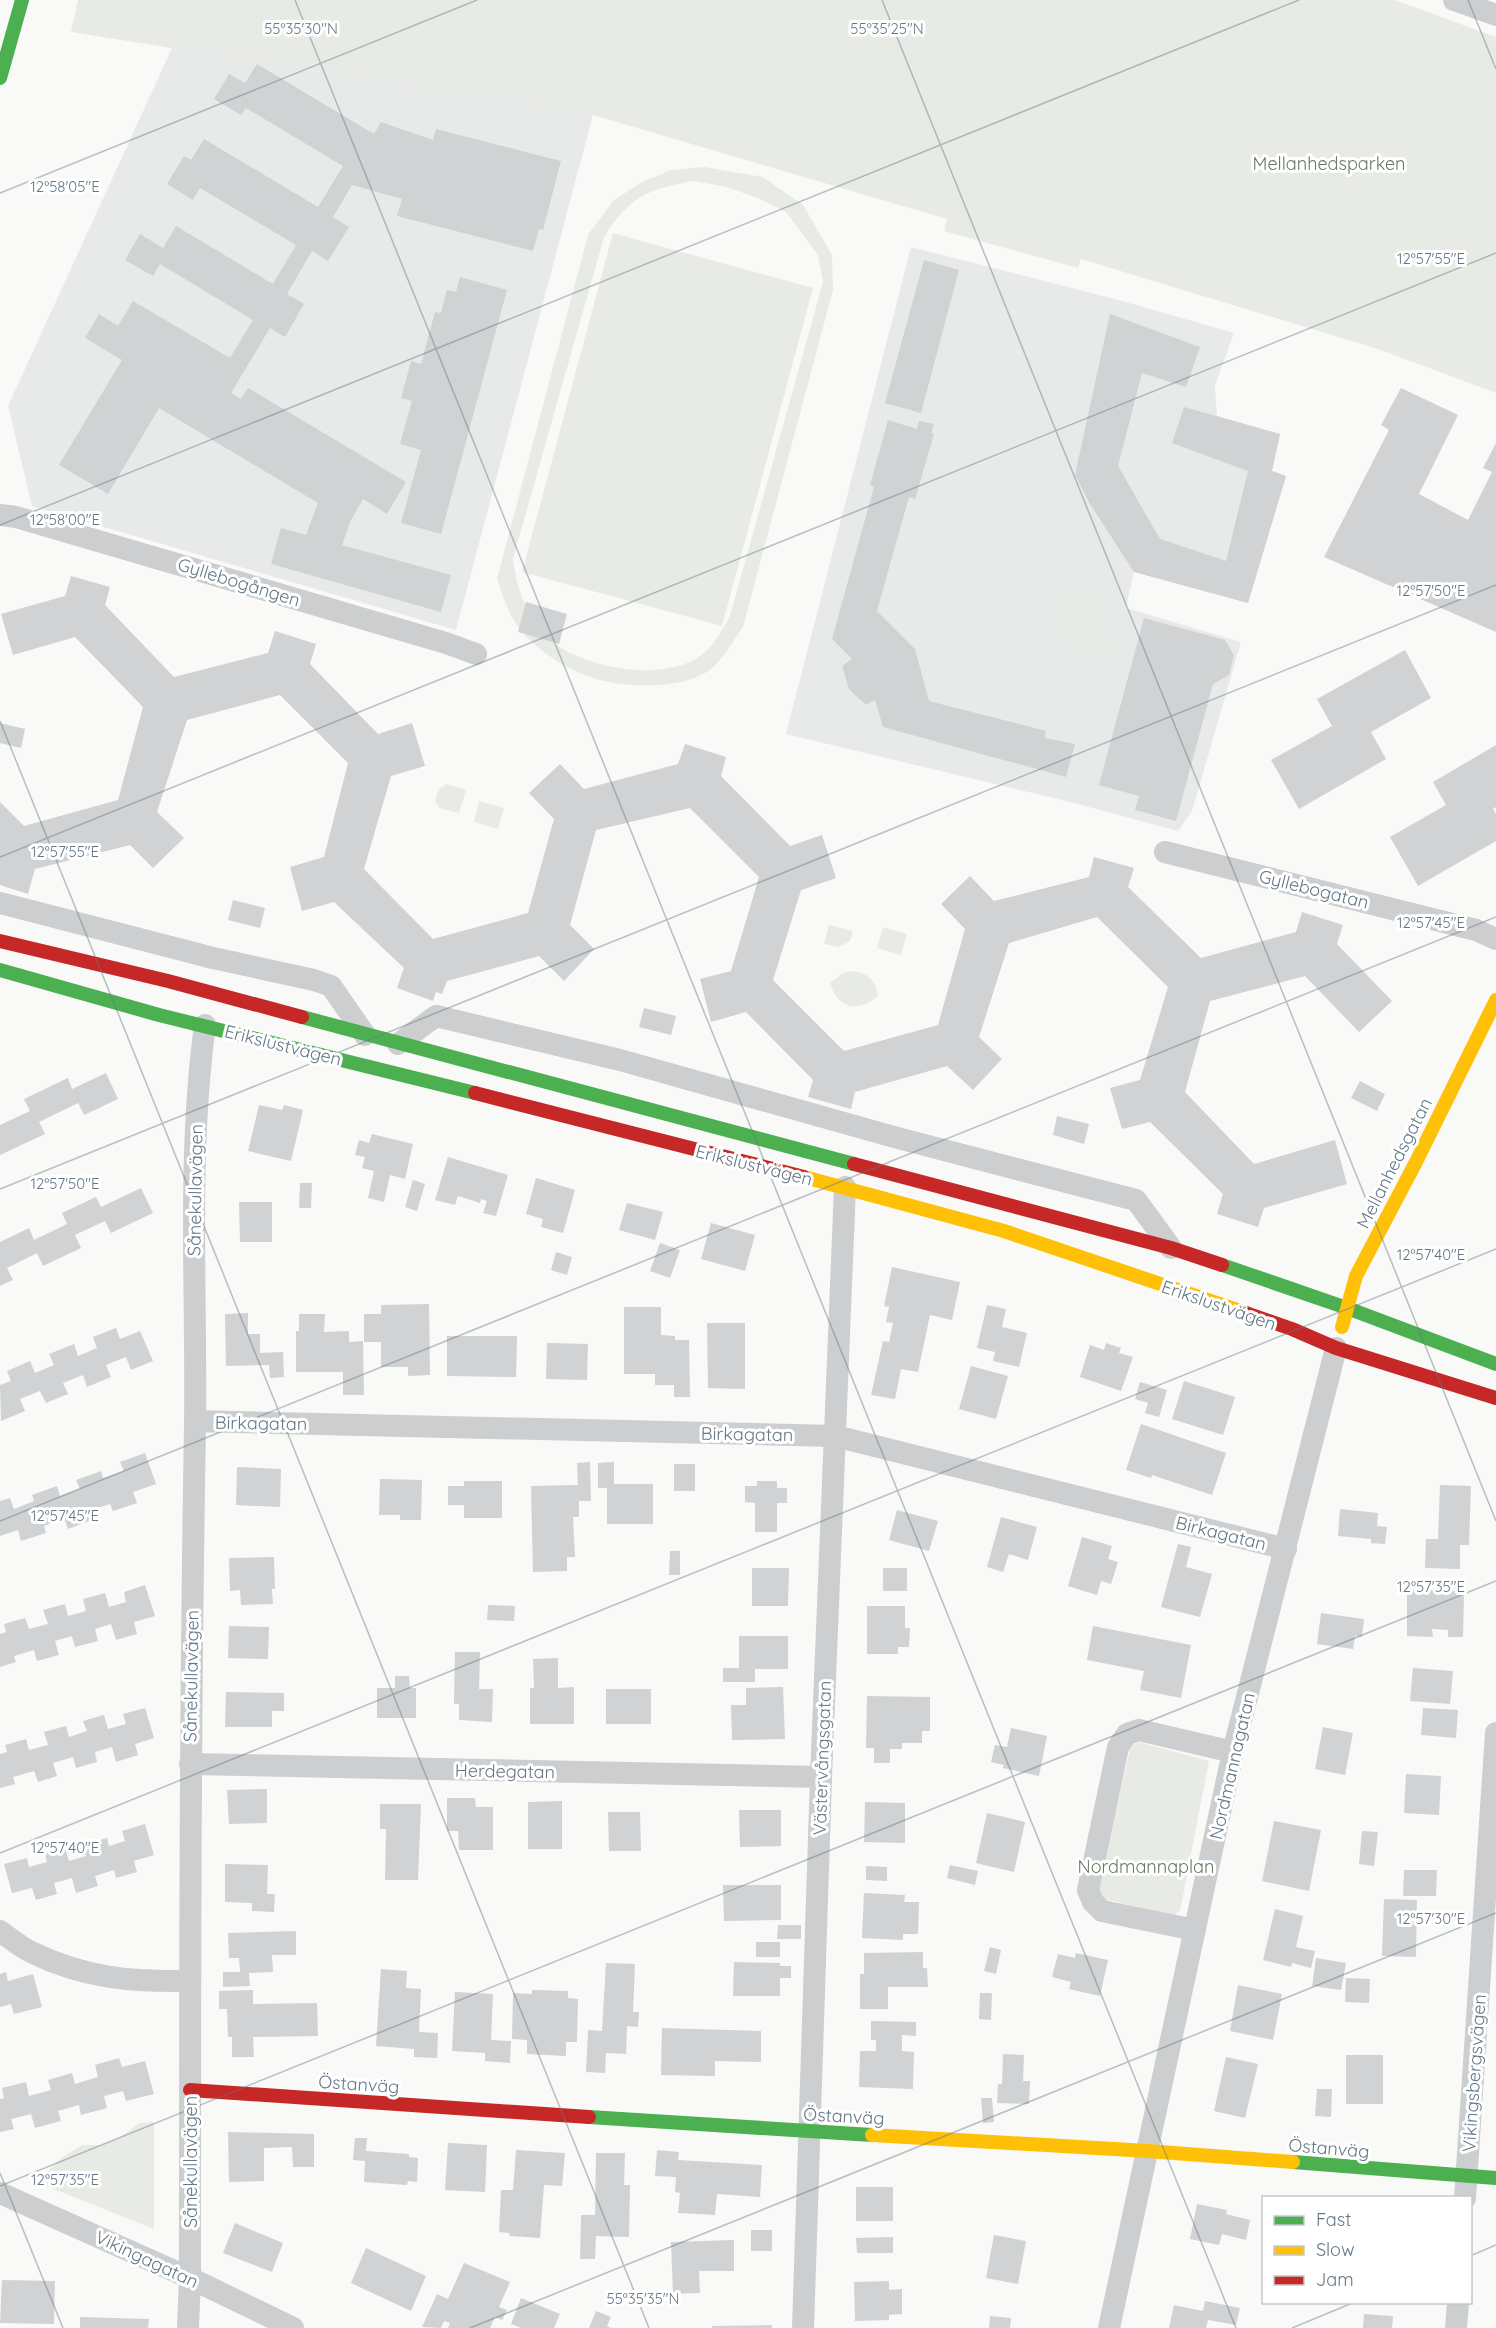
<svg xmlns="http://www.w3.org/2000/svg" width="1496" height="2328" font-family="Quicksand,sans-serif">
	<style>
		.built { fill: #e8eaea }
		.green { fill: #e8ebe5; fill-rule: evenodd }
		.building { fill: #d0d2d3 }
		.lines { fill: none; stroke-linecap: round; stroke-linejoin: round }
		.street { stroke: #cdcecf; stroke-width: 22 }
		.fast { stroke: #4caf50; stroke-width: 14 }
		.slow { stroke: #ffc107; stroke-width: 14 }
		.jam { stroke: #c62828; stroke-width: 14 }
		.ticks { fill: none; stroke: #637784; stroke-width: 1.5; stroke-opacity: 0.45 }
		.labels { text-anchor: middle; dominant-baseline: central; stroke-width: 6; stroke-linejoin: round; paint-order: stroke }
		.park-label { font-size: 18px; fill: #687a63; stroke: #fff }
		.street-label { font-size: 18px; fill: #637784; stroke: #fff }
		.ticks-label { font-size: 15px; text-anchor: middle; fill: #637784; stroke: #fff; stroke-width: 6; stroke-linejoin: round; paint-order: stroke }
	</style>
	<rect width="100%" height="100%" fill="#f9f9f8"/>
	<path class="built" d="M172,48L593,115L456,630L32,506L8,406Z
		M911,247L1115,299L1234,333L1215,385L1217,416L1280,434L1272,471L1286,476L1248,603L1134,572L1126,608L1241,642L1192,811L1178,831L1070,802L786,734Z"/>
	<path class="green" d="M78,0H1395L1496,37V393L1378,349L1081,259L1078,268L944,231L947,219L593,115L71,32Z
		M704,167L763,177L803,205L832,255L833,290L743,627C732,642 721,664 705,673C676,690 619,688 587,676C564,668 540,651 523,633C509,619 504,597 497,579L588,235L613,201L642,182L671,170ZM694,181L727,187L760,199L786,212L818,255L823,282L730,616C722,630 714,646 700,656C663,682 590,669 555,644C550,641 547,634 543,630C522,604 518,592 513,559L604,237C628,198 649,188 694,181Z
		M613,233L813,288L722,626L522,572Z
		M1063,589L1110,602L1102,630L1120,635L1113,662L1064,649L1061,640L1066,620L1047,615L1053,594Z
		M446,784L466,790L459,813L439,808L435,800L439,789Z
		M479,801L504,808L498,829L474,822Z
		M829,925L853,931L850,941L839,947L824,944Z
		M883,927L907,934L901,955L877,948Z
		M851,971C866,972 877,980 878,996C858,1013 838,1009 830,983L843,973Z
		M1138,1742L1209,1761L1180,1911L1173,1916L1101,1898L1098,1886L1130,1749Z
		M154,2122V2229L41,2184L48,2171L61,2158L82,2145H101L119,2138L140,2123Z"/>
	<path class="building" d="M257,64L374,134L381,122L433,140L436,129L561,161L543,230L539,229L533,251L397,216L402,199L352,185L333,217L349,227L328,261L312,251L287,294L304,304L285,337L270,328L231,393L241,399L248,388L406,482L387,514L363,499L350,522L342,545L451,575L441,612L271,564L281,528L306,535L318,503L159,408L108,494L59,465L122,360L85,338L99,314L118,326L133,301L230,358L253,320L160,264L153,276L125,260L140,234L163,248L176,226L273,284L296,245L200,188L193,200L167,184L184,156L191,160L204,139L318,207L343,166L246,108L241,115L214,99L229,74L245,83Z
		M924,260L959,270L921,413L885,403Z
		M460,277L507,290L441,534L401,523L421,450L400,444L412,401L401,398L411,361L421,364L435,312L441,313L447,290L456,292Z
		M1110,314L1200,347L1186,387L1142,373L1118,466L1160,539L1226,561L1248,471L1172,443L1184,407L1280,434L1272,471L1286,476L1248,603L1134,572L1090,504L1075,475Z
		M1401,388L1458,415L1419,494L1468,520L1492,472L1483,468L1496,443V632L1324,557L1389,430L1381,425Z
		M888,420L917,429L919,421L934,424L931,433L934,434L915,499L909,497L877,611L915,649L929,701L1046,731L1045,738L1075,744L1066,777L883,727L875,700L866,705L849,689L842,666L852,659L832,639L874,487L870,485Z
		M71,576L110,587L105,605L174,677L268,653L275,631L316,644L310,664L378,734L412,723L425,766L391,776L364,869L433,939L528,913L554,819L529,793L560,764L584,789L678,764L685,744L726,757L721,776L790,846L822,835L836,878L801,890L773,980L844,1051L938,1025L965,929L941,904L970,876L994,901L1089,877L1094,857L1134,868L1128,887L1201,958L1296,932L1302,912L1343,925L1337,944L1392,1001L1359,1032L1305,976L1210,1001L1185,1092L1254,1164L1335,1140L1347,1184L1264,1208L1258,1227L1217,1214L1223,1194L1150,1122L1122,1129L1110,1088L1140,1080L1168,987L1097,917L1009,943L979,1037L1002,1059L973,1090L947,1066L855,1092L851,1109L808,1097L813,1080L746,1012L711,1022L700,979L731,971L759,877L690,808L596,830L570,925L594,949L564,981L539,956L447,981L442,994L436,992L433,1001L397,988L404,968L334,902L302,911L290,867L324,857L348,763L280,695L187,720L157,812L184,838L153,868L130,845L35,869L28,894L0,885V802L24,826L118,800L143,707L75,637L13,655L1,614L65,596Z
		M526,602L567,614L559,644L518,632Z
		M1144,618L1225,640L1234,655L1229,675L1213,684L1176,821L1135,810L1139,796L1099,785Z
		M1405,650L1431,698L1371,732L1386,759L1299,809L1271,760L1332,726L1317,699Z
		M0,723L25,729L21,748L0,743Z
		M1496,745V807L1493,809L1496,814V841L1418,886L1390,837L1446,805L1433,782Z
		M233,900L265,908L260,928L228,920Z
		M644,1008L676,1016L671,1035L639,1027Z
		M106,1073L118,1099L84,1115L78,1103L39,1122L45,1134L0,1155V1125L30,1111L24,1099L68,1078L72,1089Z
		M1360,1081L1385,1094L1377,1111L1351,1098Z
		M259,1105L282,1110L284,1105L303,1110L291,1161L248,1151Z
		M1057,1116L1089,1124L1084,1144L1053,1135Z
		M372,1134L413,1144L405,1179L390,1175L384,1202L368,1198L374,1171L362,1168L365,1157L355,1155L359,1140L369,1143Z
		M448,1157L508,1175L496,1216L483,1213L487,1201L481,1199L480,1203L458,1196L455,1205L435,1200Z
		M536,1178L575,1190L563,1233L541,1227L543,1219L526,1214Z
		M413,1180L425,1184L417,1211L405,1207Z
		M300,1183H312L311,1208H299Z
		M141,1188L153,1213L111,1233L105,1221L75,1235L81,1248L43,1266L37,1253L7,1268L13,1280L0,1286V1242L29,1228L34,1240L67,1224L62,1213L96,1197L101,1207Z
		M239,1202H272V1242H240Z
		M627,1203L663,1212L655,1240L619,1230Z
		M711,1223L755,1235L745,1271L701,1259Z
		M660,1243L680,1250L670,1278L650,1271Z
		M556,1252L572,1257L567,1275L551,1270Z
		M892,1267L960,1282L952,1320L930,1315L918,1372L901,1369L895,1399L871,1395L883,1341L889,1342L893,1323L886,1322L889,1307L884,1306Z
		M429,1304L430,1375L408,1376V1367H381V1342H364V1314H381V1305Z
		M987,1305L1006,1309L1002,1327L1027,1333L1019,1367L993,1361L995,1352L977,1348Z
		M624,1307H661V1335L675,1336V1340H689L690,1397H674V1385H655V1374H624Z
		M248,1313V1334H260V1353L283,1352L284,1377L270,1378L269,1365L226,1366L225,1314Z
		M299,1314H325L324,1332L349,1331V1342L363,1341L364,1395H343V1372H296V1331H299Z
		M707,1323H745V1389L708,1388Z
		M116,1328L120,1339L140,1331L153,1361L131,1370L126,1357L106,1365L111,1377L87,1387L83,1375L63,1383L68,1394L46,1403L40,1391L20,1399L25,1411L1,1421L0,1385L11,1381L7,1371L30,1361L35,1373L54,1365L49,1354L74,1344L78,1356L97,1348L93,1337Z
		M447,1336H517L516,1377L447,1376Z
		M547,1343L588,1344L587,1380L546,1379Z
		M1106,1343L1121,1348L1119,1353L1133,1357L1121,1391L1080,1377L1090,1345L1104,1350Z
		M971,1366L1008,1376L996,1419L959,1409Z
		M1184,1381L1235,1397L1223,1435L1172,1419Z
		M1140,1382L1167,1390L1159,1417L1145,1413L1148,1403L1135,1399Z
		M1141,1424L1226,1453L1212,1495L1152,1475L1151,1478L1126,1470Z
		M145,1453L156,1484L133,1492L137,1503L113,1511L110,1504L89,1511L92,1520L68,1529L64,1518L44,1526L46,1533L21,1541L18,1530L0,1536V1501L10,1498L14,1509L34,1501L32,1495L57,1486L60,1496L80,1489L76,1480L101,1471L103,1478L124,1471L120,1462Z
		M590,1462L591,1501H579V1517H573L575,1557H567V1571L533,1572L531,1486L578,1485L577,1463Z
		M614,1462V1484H653V1524H607V1488H598V1463Z
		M674,1464H695V1491H674Z
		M237,1467L281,1469L280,1507L236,1505Z
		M380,1479L422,1480L421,1520H400V1515H379Z
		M464,1481H502V1518H464V1505H448V1486H464Z
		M757,1481H777V1488H787V1503H777V1532H755V1503L745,1502V1486H757Z
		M1440,1485L1471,1486L1469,1545H1460V1569L1425,1568L1426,1539H1438Z
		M1340,1509L1378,1513L1377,1526L1387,1527L1385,1544L1371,1543V1539L1338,1536Z
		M897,1510L938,1521L929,1551L889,1540Z
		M1001,1517L1037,1527L1028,1560L1009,1554L1003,1572L987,1567Z
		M1082,1537L1112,1546L1108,1559L1118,1562L1111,1584L1101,1581L1097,1595L1068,1586Z
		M1178,1544L1191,1547L1186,1567L1212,1574L1200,1617L1161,1607Z
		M670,1551H680V1575H669Z
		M274,1557L275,1589H272L273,1604L241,1605L240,1590L230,1591L229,1558Z
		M752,1568H789L788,1606H752Z
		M883,1568H907V1591H883Z
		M145,1585L155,1616L134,1622L137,1634L116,1640L111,1624L95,1629L98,1641L75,1647L72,1636L55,1641L59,1655L37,1661L34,1650L14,1656L16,1662L0,1667V1634L6,1632L4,1624L25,1618L29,1629L48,1624L43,1610L65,1604L68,1616L86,1611L83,1599L105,1593L109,1607L126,1602L124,1592Z
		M1407,1590L1464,1591L1463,1637H1448V1630L1432,1629L1433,1637L1407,1636Z
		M488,1605L515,1606L514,1621L487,1620Z
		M867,1606H905V1628H910L909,1647H898V1654H867Z
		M1321,1613L1364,1619L1362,1637L1355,1636L1353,1649L1317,1644Z
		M229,1626L269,1627L268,1659L228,1658Z
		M1093,1626L1191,1645L1181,1698L1140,1690L1144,1671L1087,1660Z
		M739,1636H788V1669H755V1682H723V1668H739Z
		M455,1652H480L479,1689H493L492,1722L459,1720V1704H454Z
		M558,1658V1688L574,1687V1724H530V1688H534L533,1659Z
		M1413,1668L1453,1671L1450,1704L1410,1701Z
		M395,1676H409L410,1688H416V1718H377V1688H395Z
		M783,1687L785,1739L732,1740L731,1705H746V1688Z
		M606,1689H651V1724H606Z
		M226,1692L284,1693V1711H272V1727H225Z
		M867,1696L930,1697V1731H922V1743H902V1749H890V1763H874V1748H866Z
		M145,1708L154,1738L135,1744L138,1755L116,1762L112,1747L95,1752L97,1762L76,1768L73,1757L53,1763L57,1776L38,1782L34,1771L13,1777L15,1784L0,1788V1754L7,1752L5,1745L26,1739L29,1750L48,1745L44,1732L66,1726L69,1737L87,1731L83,1721L104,1715L108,1729L126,1724L123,1714Z
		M1423,1708L1458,1710L1456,1738L1421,1735Z
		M1323,1727L1353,1733L1345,1775L1315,1769Z
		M1011,1728L1047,1736L1039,1776L1003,1768L1004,1765L991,1762L995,1745L1007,1747Z
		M1406,1774L1441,1776L1439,1815L1404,1813Z
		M267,1789V1823L229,1824L227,1790Z
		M447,1798H475L476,1807H493V1850H459L458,1831H447Z
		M562,1801V1849H528V1802Z
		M865,1802L905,1803V1843L864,1842Z
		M380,1804H421L418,1880H385L386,1829H380Z
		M739,1810H781V1846L740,1847Z
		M608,1812H640L641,1851H609Z
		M987,1813L1025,1822L1014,1872L976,1863Z
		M1274,1821L1321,1830L1309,1891L1262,1881Z
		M145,1824L154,1855L134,1861L137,1872L116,1878L114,1870L95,1876L98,1886L76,1893L72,1878L54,1883L57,1894L36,1900L32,1888L12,1893L4,1864L27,1858L29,1867L47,1862L45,1853L65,1847L69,1861L86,1856L84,1845L107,1838L109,1846L125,1841L122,1831Z
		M1362,1831L1378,1832L1374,1866L1359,1864Z
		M225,1864L268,1865L267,1894H275L274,1912L252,1911V1903L225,1902Z
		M950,1865L978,1871L975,1885L947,1878Z
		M866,1866L887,1867V1881L866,1880Z
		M1404,1870H1437L1436,1896H1403Z
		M723,1885H781V1920L724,1921Z
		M864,1893L905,1895L904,1902H919L918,1934H903V1940L862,1938Z
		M1384,1899L1417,1900L1416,1957L1382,1956Z
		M1275,1909L1303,1916L1296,1947L1315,1951L1311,1968L1292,1963L1291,1967L1263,1960Z
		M778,1925H801V1939H777Z
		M296,1931V1955H272L273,1972L249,1973L250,1986L223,1987V1972H240L239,1958H229L228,1933Z
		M756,1942H780V1957H756Z
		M990,1947L1001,1950L996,1974L984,1971Z
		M923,1952V1968H927L928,1987H888V2009H860V1974H864V1953Z
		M1076,1953L1108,1960L1100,1996L1069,1989L1071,1982L1052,1977L1058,1954L1075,1958Z
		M1316,1958L1346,1963L1341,1990L1312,1986Z
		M734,1962L780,1963V1966H791V1978H780V1996H733Z
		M606,1963L635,1964L633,2012H639L638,2027L627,2026L626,2054L606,2053L605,2073L586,2072L588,2030L602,2031Z
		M381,1969L407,1971L406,1988L421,1989L419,2032L438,2033L437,2058L414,2057V2049L376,2046Z
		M6,1972L8,1981L33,1974L42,2007L14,2014L11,2004L0,2007V1974Z
		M1346,1978L1370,1979L1369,2003L1345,2002Z
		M1238,1985L1282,1994L1273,2040L1230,2031Z
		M253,1990V2004L317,2003L318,2036L253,2037L254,2057H232V2037H228L227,2009H219V1991Z
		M532,1990L568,1991V1998L578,1999L577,2042H566V2056L527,2054V2040L512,2039L513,1993L532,1994Z
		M455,1992L493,1994L491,2040L511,2041L510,2063L485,2061V2053L452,2051Z
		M980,1993H992L991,2020L979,2019Z
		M871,2021L916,2022V2036L902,2035V2051L914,2052L913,2089L859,2087L860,2051H876V2040H871Z
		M662,2028L761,2031V2062L715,2061V2076L661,2075Z
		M1003,2054L1024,2055L1023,2081H1030L1029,2104L997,2103L998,2084H1002Z
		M1346,2055H1383V2104H1346Z
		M1226,2057L1258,2064L1245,2118L1214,2111Z
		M119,2058L122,2067L145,2061L154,2094L126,2101L123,2091L104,2096L107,2108L81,2115L79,2105L58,2111L61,2121L35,2128L31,2114L11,2119L14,2129L0,2132V2099L4,2098L2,2088L26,2082L29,2096L51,2090L48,2080L72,2073L75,2084L98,2077L95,2065Z
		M1317,2089H1332L1331,2117L1315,2116Z
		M981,2098H992L994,2122L983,2123Z
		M228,2132L314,2134V2167H293L292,2147L264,2148V2181L229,2182Z
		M355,2138H367L366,2151L409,2154V2157L418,2158L417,2182L408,2181L407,2185L364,2182L365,2161L353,2160Z
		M448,2143L487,2145L485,2192L445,2190Z
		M516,2150L565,2153L562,2186L544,2185L540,2238L510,2236L509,2233L499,2232L501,2190H513Z
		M657,2150L679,2152L678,2160L762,2165L760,2197L717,2194L715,2215L678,2213L680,2193L675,2192L676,2177L655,2176Z
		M596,2153H625L624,2185H630L629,2237L596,2236L595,2259H580L581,2215H595Z
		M856,2187H893V2221H856Z
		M1197,2204L1227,2210L1226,2214L1250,2220L1246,2240L1222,2234L1219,2245L1190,2239Z
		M235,2223L283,2243L272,2272L223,2253Z
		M751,2230H772V2251H751Z
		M994,2235L1026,2241L1018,2284L986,2278Z
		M893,2237V2253H857L856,2238Z
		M734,2240V2271H699L700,2293L673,2294L671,2242Z
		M366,2248L426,2276L411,2311L351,2283Z
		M464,2263L510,2282L499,2307L507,2310L502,2320L495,2317L490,2328H448L450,2323L444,2321L441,2328L422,2327L437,2294L448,2299Z
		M2,2280L55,2281L54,2324L0,2323Z
		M889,2281V2290L902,2289V2314L889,2315V2320L855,2321L854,2282Z
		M521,2298L560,2314L554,2328H521L511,2324Z
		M1205,2301L1240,2308L1236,2325L1208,2320L1206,2328H1169L1174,2305L1203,2311Z
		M596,2311L611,2317L607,2326L611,2328H589Z
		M1364,2314L1393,2316L1392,2328H1363Z
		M990,2316L1011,2318L1010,2328H989Z
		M80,2317L149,2319L148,2328H80Z
		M772,2325V2328H712V2326Z"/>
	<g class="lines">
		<path class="street" d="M1454,0L1496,15
			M0,515L16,517L446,643L476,654
			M1165,852L1476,930L1496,939
			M0,903L213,958L314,980L331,986L365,1035
			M398,1044L436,1016L620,1060L894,1137L1136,1200L1171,1248
			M195,1421L835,1436L1286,1549
			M190,1764L821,1777
			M1195,1930L1102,1911L1093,1902L1088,1890L1118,1747L1127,1734L1139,1730L1233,1752
			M0,1931C10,1938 20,1947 31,1952C84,1978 131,1982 189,1981
			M0,2193L190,2278L293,2328
			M1465,2198L1496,1733
			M188,2328L190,2278C190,1995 190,1711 195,1427C197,1293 187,1158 205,1025
			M803,2328L821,1777L845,1187
			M1109,2328L1233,1752L1336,1348
			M1456,2328L1458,2302"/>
		<path class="fast" d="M0,78L22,0
			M0,970L159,1015L475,1093
			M302,1017L854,1164
			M1222,1265L1347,1308L1496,1364
			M589,2117L872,2135
			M1293,2162L1496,2178"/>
		<path class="slow" d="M804,1177L1004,1231L1246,1313
			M1342,1327L1356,1276L1416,1162L1496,1000
			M872,2135L1148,2151L1293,2162"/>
		<path class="jam" d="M0,941L168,981L302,1017
			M475,1093L804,1177
			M854,1164L1171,1248L1222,1265
			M1246,1313L1292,1329L1336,1348L1496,1398
			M190,2090L589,2117"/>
	</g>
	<path class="ticks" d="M295,0L1236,2328M882,0L1496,1521M1468,0L1496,69M0,193L477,0M0,525L1299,0M0,721L649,2328M0,857L1496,253M0,1189L1496,585M0,1521L1496,917M0,1853L1496,1249M0,2173L63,2328M0,2186L1496,1581M1470,2256L1496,2245M470,2328L1496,1913M1292,2328L1355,2302"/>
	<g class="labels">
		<g class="park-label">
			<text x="1329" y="163">Mellanhedsparken</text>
			<text x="1146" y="1866">Nordmannaplan</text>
		</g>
		<g class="street-label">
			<text transform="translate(239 582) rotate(17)">Gyllebogången</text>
			<text transform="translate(1314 889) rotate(14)">Gyllebogatan</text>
			<text transform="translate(283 1045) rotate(14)">Erikslustvägen</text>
			<text transform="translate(1394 1163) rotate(-63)">Mellanhedsgatan</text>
			<text transform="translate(754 1165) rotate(14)">Erikslustvägen</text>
			<text transform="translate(195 1190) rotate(-89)">Sånekullavägen</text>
			<text transform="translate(1219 1305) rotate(19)">Erikslustvägen</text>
			<text transform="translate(261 1423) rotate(1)">Birkagatan</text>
			<text transform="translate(747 1434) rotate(1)">Birkagatan</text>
			<text transform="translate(1221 1533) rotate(14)">Birkagatan</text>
			<text transform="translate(191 1676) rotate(-89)">Sånekullavägen</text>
			<text transform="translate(822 1758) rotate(-88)">Västervångsgatan</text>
			<text transform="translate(1232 1766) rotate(-77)">Nordmannagatan</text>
			<text transform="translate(505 1771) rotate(1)">Herdegatan</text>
			<text transform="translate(1474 2073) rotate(-86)">Vikingsbergsvägen</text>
			<text transform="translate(359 2084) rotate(4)">Östanväg</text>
			<text transform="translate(844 2116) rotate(3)">Östanväg</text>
			<text transform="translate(1329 2148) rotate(5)">Östanväg</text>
			<text transform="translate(190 2162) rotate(-90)">Sånekullavägen</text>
			<text transform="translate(147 2259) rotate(25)">Vikingagatan</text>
		</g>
	</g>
	<g class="ticks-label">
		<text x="887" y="34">55°35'25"N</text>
		<text x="301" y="34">55°35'30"N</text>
		<text x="65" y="192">12°58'05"E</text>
		<text x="1431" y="264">12°57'55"E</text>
		<text x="65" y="525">12°58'00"E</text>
		<text x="1431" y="596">12°57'50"E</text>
		<text x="65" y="857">12°57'55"E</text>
		<text x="1431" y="928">12°57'45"E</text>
		<text x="65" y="1189">12°57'50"E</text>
		<text x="1431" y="1260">12°57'40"E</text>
		<text x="65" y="1521">12°57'45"E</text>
		<text x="1431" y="1592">12°57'35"E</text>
		<text x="65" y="1853">12°57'40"E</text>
		<text x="1431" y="1924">12°57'30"E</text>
		<text x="65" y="2185">12°57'35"E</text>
		<text x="643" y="2304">55°35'35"N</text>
	</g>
	<rect x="1262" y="2196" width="210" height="108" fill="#ffffff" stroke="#c1c9ce" stroke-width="1.5"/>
	<rect x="1274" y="2216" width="30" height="9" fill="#4caf50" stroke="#c1c9ce" stroke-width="1.5"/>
	<text x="1316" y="2226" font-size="18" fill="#637784">Fast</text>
	<rect x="1274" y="2246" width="30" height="9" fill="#ffc107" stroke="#c1c9ce" stroke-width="1.5"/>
	<text x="1316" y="2256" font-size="18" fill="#637784">Slow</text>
	<rect x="1274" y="2276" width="30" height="9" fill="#c62828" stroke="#c1c9ce" stroke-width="1.5"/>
	<text x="1316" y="2286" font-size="18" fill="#637784">Jam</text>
</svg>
